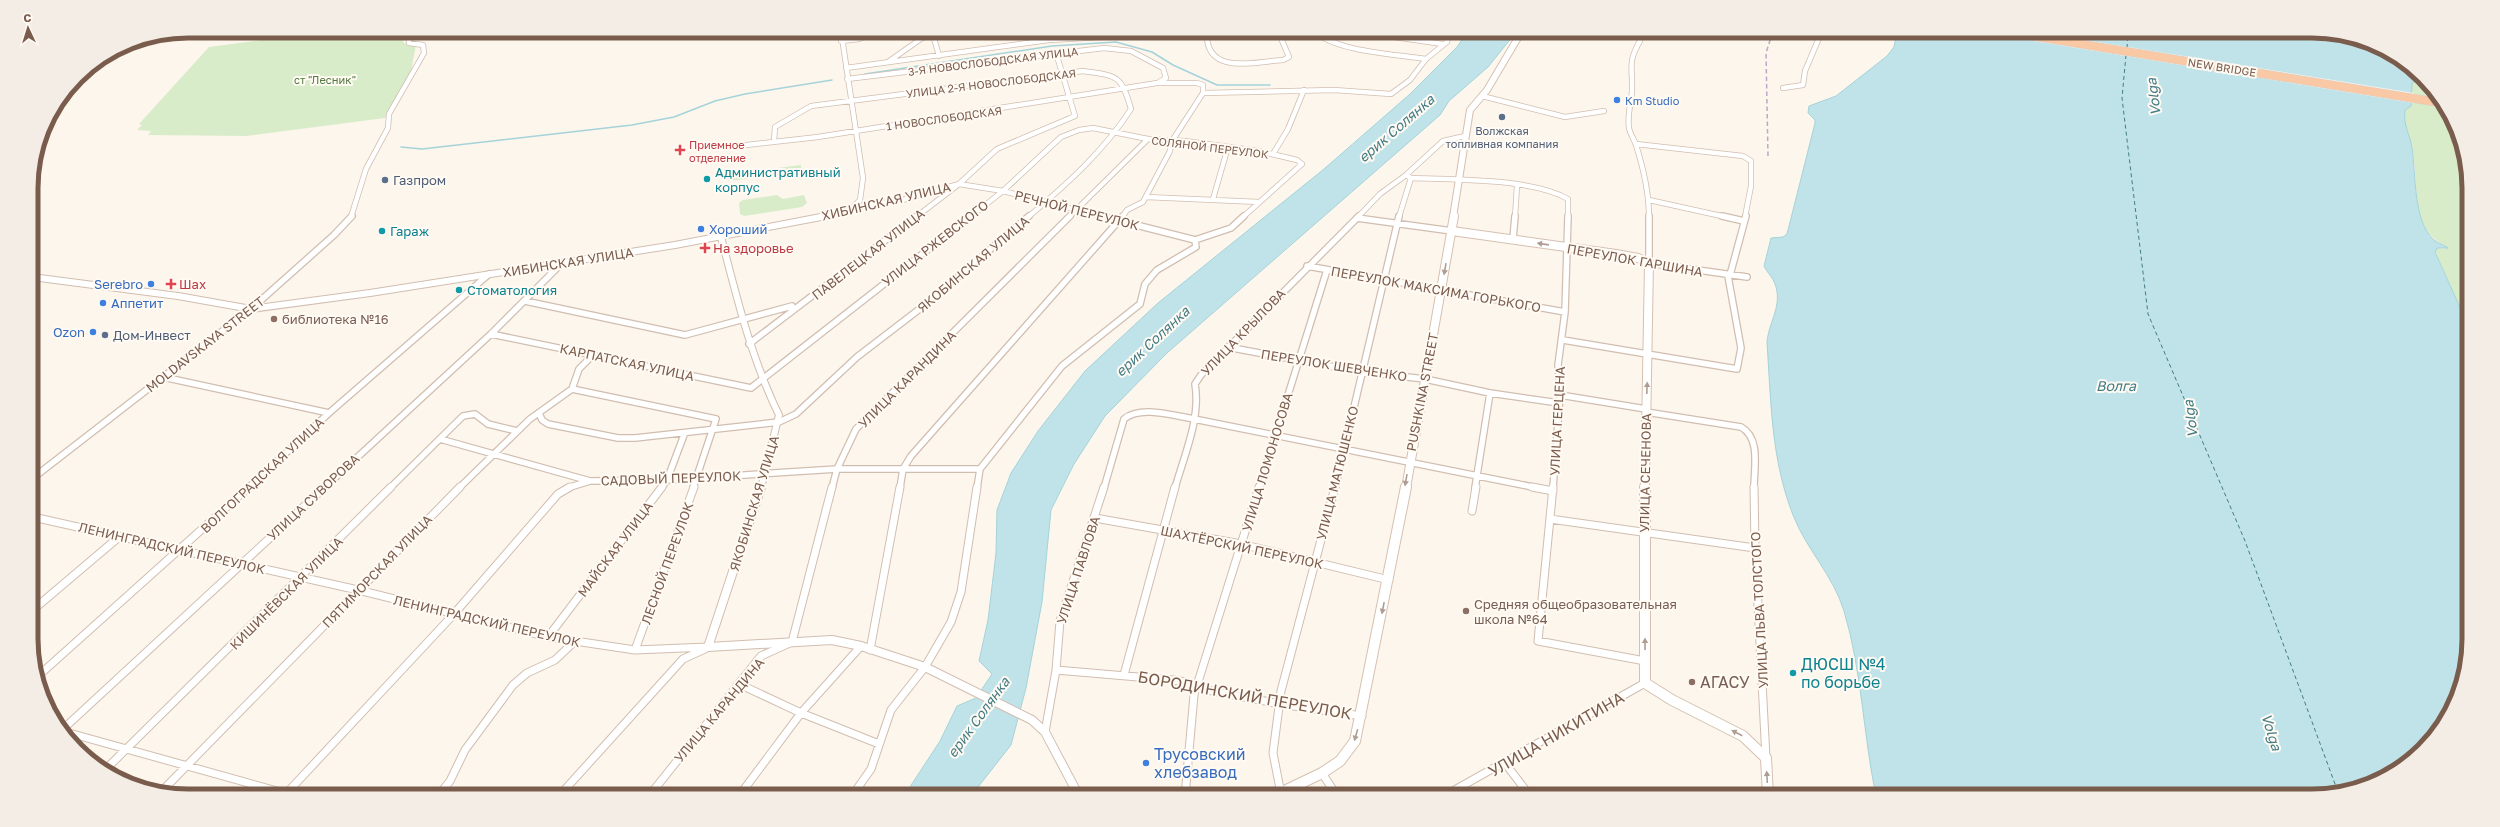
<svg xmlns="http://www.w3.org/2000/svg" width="2500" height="827" font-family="'Golos Text',sans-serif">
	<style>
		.green { fill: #d8ecc9 }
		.water { fill: #bfe3e8; stroke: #a5d3da }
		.pier { fill: #fdf6ec }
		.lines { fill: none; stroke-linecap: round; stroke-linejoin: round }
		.stream { stroke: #a5d3da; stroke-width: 1.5 }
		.ferry { stroke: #437c86; stroke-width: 1; stroke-dasharray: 4 3; stroke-linecap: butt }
		.minor-far2-casing { stroke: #d1beb0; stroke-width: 6 }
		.minor-far1-casing { stroke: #d1beb0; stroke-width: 8 }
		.minor-casing { stroke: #d1beb0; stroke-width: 9 }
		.tertiary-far2-casing { stroke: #d1beb0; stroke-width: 7 }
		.tertiary-far1-casing { stroke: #d1beb0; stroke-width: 8 }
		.tertiary-casing { stroke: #d1beb0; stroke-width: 10 }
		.secondary-far2-casing { stroke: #d6c0b0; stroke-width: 8 }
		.secondary-far1-casing { stroke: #d6c0b0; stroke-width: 10 }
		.secondary-casing { stroke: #d6c0b0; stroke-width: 12 }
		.trunk-casing { stroke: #dad1cd; stroke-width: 9 }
		.minor-far2 { stroke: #fff; stroke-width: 4.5 }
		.minor-far1 { stroke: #fff; stroke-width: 5.5 }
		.minor { stroke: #fff; stroke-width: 7 }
		.tertiary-far2 { stroke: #fff; stroke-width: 5.5 }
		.tertiary-far1 { stroke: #fff; stroke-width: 6 }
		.tertiary { stroke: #fff; stroke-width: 8 }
		.secondary-far2 { stroke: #fff; stroke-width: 6 }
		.secondary-far1 { stroke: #fff; stroke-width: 8 }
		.secondary { stroke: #fff; stroke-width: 10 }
		.trunk { stroke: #f9c8a4; stroke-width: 8 }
		.rail { stroke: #b9a8c9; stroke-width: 1.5; stroke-dasharray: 4.5 3; stroke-linecap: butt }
		.oneway { fill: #af9d94 }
		.shop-dot { fill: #3f7fe0; stroke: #fffaf3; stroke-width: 1.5 }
		.service-dot { fill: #5c6f8a; stroke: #fffaf3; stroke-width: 1.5 }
		.health-dot { fill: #e0444e; stroke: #fffaf3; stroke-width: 1.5 }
		.culture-dot { fill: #0f9aa8; stroke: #fffaf3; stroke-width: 1.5 }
		.education-dot { fill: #8d6e63; stroke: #fffaf3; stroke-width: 1.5 }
		.labels { text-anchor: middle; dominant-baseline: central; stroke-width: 4; stroke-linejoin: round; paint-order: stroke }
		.far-street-label { font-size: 11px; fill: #7a5c4d; stroke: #fffaf3 }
		.far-park-label { font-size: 11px; fill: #537a41; stroke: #fffaf3 }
		.far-shop-label { font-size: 11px; fill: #366cbe; stroke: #fffaf3; text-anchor: start }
		.far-service-label { font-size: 11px; fill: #4e5e75; stroke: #fffaf3 }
		.far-health-label { font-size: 11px; fill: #be3a42; stroke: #fffaf3; text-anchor: start }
		.culture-label { font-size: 13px; fill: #0d838f; stroke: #fffaf3; text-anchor: start }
		.service-label { font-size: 13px; fill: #4e5e75; stroke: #fffaf3; text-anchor: start }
		.street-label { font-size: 13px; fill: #7a5c4d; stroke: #fffaf3 }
		.shop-label { font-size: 13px; fill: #366cbe; stroke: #fffaf3; text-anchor: start }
		.health-label { font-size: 13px; fill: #be3a42; stroke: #fffaf3; text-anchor: start }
		.education-label { font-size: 13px; fill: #785e54; stroke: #fffaf3; text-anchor: start }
		.water-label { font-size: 14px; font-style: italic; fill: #437c86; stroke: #fffaf3 }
		.near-culture-label { font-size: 16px; fill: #0d838f; stroke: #fffaf3; text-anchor: start }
		.near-education-label { font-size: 16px; fill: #785e54; stroke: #fffaf3; text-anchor: start }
		.near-street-label { font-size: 16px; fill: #7a5c4d; stroke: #fffaf3 }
		.near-shop-label { font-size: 16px; fill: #366cbe; stroke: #fffaf3; text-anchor: start }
		.rim { fill: none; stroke: #7a5c4d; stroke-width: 5 }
	</style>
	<rect width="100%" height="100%" fill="#fdf6ec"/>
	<path class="green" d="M328,31H399L404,43L416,45L411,71L385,118L246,136L148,135L151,131L137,130L142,125L139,124L209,47Z
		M2409,66L2430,84L2453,119L2466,158L2467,323L2435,251L2437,248L2445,249L2443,244C2409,229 2419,177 2412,147C2409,136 2404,127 2404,115C2404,99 2407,82 2409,66Z
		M801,165V171L798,173L728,181L738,173Z
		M777,195L783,199L804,195L807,203L802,207L744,216L740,214L739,203L743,200Z"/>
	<path class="water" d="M1468,31H1517L1488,67L1449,101L1440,115L1167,353L1105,416L1074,464L1051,510L1042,602L1026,688L1011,745L971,796H904L940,741L957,706L976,698L992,674L979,661L988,620L996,553L997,510L1011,473L1038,431L1085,371L1158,303L1324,169L1410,94L1457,47Z
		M1897,31H2312C2357,37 2388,44 2419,79L2412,83L2411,106L2405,110C2403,126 2410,134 2412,148C2416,174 2413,222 2434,240C2438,243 2444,245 2448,248H2437L2435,252L2467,323L2469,639L2464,680L2443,726L2408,763L2363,788L2322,796H1876C1863,734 1862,671 1844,611C1833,575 1806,549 1793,515C1771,459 1771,401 1767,342C1769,321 1783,305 1775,284C1773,277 1767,273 1764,266L1771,238L1783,237L1787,234L1815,123V120L1808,113L1809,106L1836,96L1887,56L1894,47Z"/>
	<path class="pier" d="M1973,31H2029L2414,93L2413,103Z"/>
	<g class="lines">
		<path class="stream" d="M865,74L1052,46L1116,42L1152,52L1173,65L1217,85H1270
			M401,147L422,149L632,125L674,117L715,101L745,94L832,80"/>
		<path class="ferry" d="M2125,31L2128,35L2127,47
			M2126,55L2122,98L2148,314L2245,541L2338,792"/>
		<g class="minor-far2-casing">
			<path id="minor-far2" d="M841,31L863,178L860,200L852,208
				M932,31L939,56
				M1047,31L1049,40
				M1207,31C1204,76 1254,62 1283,60L1289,57L1278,31
				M1314,31C1337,52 1395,54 1426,59
				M1352,31L1443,44
				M841,41L859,39L878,31
				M1640,41C1627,63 1633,68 1632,91C1631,104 1627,115 1629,128C1630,134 1634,139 1636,145C1643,167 1649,193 1649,217
				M888,62L922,38L947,31
				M846,68L1049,40L1138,35L1152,31
				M847,79L1104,48L1131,51L1163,68L1166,78L1159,82
				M1783,88L1803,85L1805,71L1822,31
				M1482,96L1565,117L1604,111
				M774,141L775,127L811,106L1083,71C1117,76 1121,74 1131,109C1104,151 1066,185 1028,217
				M1636,144L1743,156L1751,161V186L1745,217
				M729,147L818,137L1157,83H1197L1203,85V93L1334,90L1391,94L1410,80L1426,59L1447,42L1450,31
				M1273,154L1288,129L1304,90
				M1406,175L1411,178C1454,180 1532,178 1568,199V217
				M1146,197L1259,202
				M1213,199L1228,147
				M1649,200L1726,217
				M852,208L907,199L959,184L1003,191L1105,217
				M351,217L366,169L388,128L389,114L424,53L423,45L409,43L408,31
				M916,217L959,184L997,149L1075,116L1056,53
				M970,217L1003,191L1061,137L1079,130L1093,128L1148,139L1185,141L1259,151L1297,160L1302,164L1243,217
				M1069,217L1148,139
				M1122,217L1127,210L1143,202L1170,151L1172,141L1203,93
				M1358,217L1380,194L1406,175L1443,141L1465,136
				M1399,217L1411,178
				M1515,217L1517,186"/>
		</g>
		<g class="minor-far1-casing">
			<path id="minor-far1" d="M1101,216L1195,240
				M1649,216V263L1747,277
				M1722,216L1744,221
				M1357,218L1452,231
				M1513,239L1515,216
				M1307,266L1565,312
				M1730,275L1746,216
				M525,301L685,335L792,306
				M491,334L751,388L971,216
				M1563,340L1737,369L1741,348L1728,276
				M749,344L917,216
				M1227,347L1362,372L1425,379L1490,393L1559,403
				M163,377L329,413
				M572,389L716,419L693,488
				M1560,395L1646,409
				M1646,412L1741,427C1761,438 1754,468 1754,488
				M539,413L542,420L548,424L618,438H635L779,422L796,414L857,357L930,301L1029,216
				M440,439L590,481L667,480L837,469H980
				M33,478L251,309L334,235L352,216
				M248,488L329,413L489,274
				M324,488L491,334L563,262
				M390,488L463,416L475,414L488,424L517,431
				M459,488L530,419L572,389L579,369L593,355
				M567,488L590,481
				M661,488L667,480L684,435
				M832,488L837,469L856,429L1070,216
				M900,488L903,469L911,456L1123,216
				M977,488L980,469L1062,366L1140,304L1145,284L1157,270L1196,247L1195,240L1231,228L1244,216
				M1104,488L1124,419C1141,405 1174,416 1194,419L1538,488
				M1175,488C1184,456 1201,418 1195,384L1201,375L1359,216
				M1259,488L1327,270
				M1335,488L1399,216
				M1475,488L1490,393
				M1553,488L1560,395L1558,365L1565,312L1568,216"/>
		</g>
		<g class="minor-casing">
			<path id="minor" d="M1532,487L1553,491
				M1553,487L1538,641L1645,661
				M1754,487L1755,548L1766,758
				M1472,511L1476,487
				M33,517L358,590L548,637L635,650L708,647
				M1095,518L1241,544L1389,580
				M1550,519L1755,548
				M34,609L119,537
				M548,637L662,487
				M635,650L694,487
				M870,650L900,487
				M1056,670L1173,680L1185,682L1197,688L1280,704L1362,716
				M1124,675L1175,487
				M37,677L249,487
				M739,684L801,713L879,744
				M62,730L325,487
				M62,731L295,796
				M1045,732L1056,670L1060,621L1104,487
				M1505,763L1530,796
				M104,771L391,487
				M1322,773L1337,796
				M161,792L460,487
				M1281,794L1273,753L1281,691L1335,487
				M284,796L453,615L558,494L570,487
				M438,796L450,781L465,750L513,685L527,673L555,660L574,642
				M559,796L683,659L705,649
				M649,796L761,656L792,642L832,487
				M739,796L801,713L861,646
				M852,796L871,769L891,710L925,667L951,622L961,592L977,487
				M1185,796L1194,695L1259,487
				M1444,796L1645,683"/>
		</g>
		<g class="tertiary-far2-casing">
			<path id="tertiary-far2" d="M820,217L852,208"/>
		</g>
		<g class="tertiary-far1-casing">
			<path id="tertiary-far1" d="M721,237C737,298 751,358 779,415L761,488
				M32,277L178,296L251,309L370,293L675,245L826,216"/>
		</g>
		<g class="tertiary-casing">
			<path id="tertiary" d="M761,487L708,647L832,640L861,646L925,667L1032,720L1045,732L1079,796"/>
		</g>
		<g class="secondary-far2-casing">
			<path id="secondary-far2" d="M1453,217L1470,110L1487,90L1522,31"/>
		</g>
		<g class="secondary-far1-casing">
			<path id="secondary-far1" d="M1452,231L1616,254L1638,258L1649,263L1645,488
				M1406,488L1454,216"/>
		</g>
		<g class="secondary-casing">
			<path id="secondary" d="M1645,487V683L1672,700L1743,736L1766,758L1768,796
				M1274,796L1322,773L1340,761L1355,741L1406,487"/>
		</g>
		<g class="trunk-casing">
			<path id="trunk" d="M2001,31L2442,103"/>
		</g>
		<use href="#minor-far2" class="minor-far2"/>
		<use href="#minor-far1" class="minor-far1"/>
		<use href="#minor" class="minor"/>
		<use href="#tertiary-far2" class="tertiary-far2"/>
		<use href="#tertiary-far1" class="tertiary-far1"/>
		<use href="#tertiary" class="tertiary"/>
		<use href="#secondary-far2" class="secondary-far2"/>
		<use href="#secondary-far1" class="secondary-far1"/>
		<use href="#secondary" class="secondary"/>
		<use href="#trunk" class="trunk"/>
		<path class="rail" d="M1768,156L1766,53L1773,31"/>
	</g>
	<defs><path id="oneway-solid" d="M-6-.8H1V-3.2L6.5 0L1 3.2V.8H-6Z"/></defs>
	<g class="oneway">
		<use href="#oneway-solid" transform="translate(1543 244) rotate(-172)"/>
		<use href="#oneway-solid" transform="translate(1445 269) rotate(100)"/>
		<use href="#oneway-solid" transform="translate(1647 388) rotate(-88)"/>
		<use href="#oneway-solid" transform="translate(1406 480) rotate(100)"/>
		<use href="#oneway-solid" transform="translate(1383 608) rotate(101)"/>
		<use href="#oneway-solid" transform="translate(1645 644) rotate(-90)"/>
		<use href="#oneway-solid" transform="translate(1737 733) rotate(-153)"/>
		<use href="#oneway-solid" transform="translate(1356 735) rotate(106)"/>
		<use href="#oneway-solid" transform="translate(1767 777) rotate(-93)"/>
	</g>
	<g class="shop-dot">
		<circle cx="1617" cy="100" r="4"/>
		<circle cx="701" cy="229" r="4"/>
		<circle cx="151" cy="284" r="4"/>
		<circle cx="103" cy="303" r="4"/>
		<circle cx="93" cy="332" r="4"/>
		<circle cx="1146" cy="763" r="4"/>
	</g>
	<g class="service-dot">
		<circle cx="1502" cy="117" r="4"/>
		<circle cx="385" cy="180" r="4"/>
		<circle cx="105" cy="335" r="4"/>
	</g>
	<g class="health-dot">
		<path d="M678 144h4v4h4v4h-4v4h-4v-4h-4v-4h4z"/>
		<path d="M703 242h4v4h4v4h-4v4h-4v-4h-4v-4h4z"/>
		<path d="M169 278h4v4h4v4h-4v4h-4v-4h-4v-4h4z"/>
	</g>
	<g class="culture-dot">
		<circle cx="707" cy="179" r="4"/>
		<circle cx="382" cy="231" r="4"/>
		<circle cx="459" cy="290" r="4"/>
		<circle cx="1793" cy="673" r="4"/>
	</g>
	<g class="education-dot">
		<circle cx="274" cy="319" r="4"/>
		<circle cx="1466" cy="611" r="4"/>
		<circle cx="1692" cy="682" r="4"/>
	</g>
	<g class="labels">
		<g class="far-street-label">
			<text transform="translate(993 61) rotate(-7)">3-Я НОВОСЛОБОДСКАЯ УЛИЦА</text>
			<text transform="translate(2222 67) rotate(9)">NEW BRIDGE</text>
			<text transform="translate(991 83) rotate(-7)">УЛИЦА 2-Я НОВОСЛОБОДСКАЯ</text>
			<text transform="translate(944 118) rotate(-8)">1 НОВОСЛОБОДСКАЯ</text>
			<text transform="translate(1210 147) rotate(7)">СОЛЯНОЙ ПЕРЕУЛОК</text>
		</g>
		<g class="far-park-label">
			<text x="325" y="79">ст "Лесник"</text>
		</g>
		<g class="far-shop-label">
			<text x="1625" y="100">Кm Studio</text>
		</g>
		<g class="far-service-label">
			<text x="1502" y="130">Волжская<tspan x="1502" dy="13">топливная компания</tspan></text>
		</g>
		<g class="far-health-label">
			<text x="689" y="144">Приемное<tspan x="689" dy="13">отделение</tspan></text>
		</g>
		<g class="culture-label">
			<text x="715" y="172">Административный<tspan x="715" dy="15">корпус</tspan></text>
			<text x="390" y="231">Гараж</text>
			<text x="467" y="290">Стоматология</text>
		</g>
		<g class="service-label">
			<text x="393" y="180">Газпром</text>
			<text x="113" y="335">Дом-Инвест</text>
		</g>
		<g class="street-label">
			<text transform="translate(886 201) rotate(-13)">ХИБИНСКАЯ УЛИЦА</text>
			<text transform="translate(1077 210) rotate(14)">РЕЧНОЙ ПЕРЕУЛОК</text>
			<text transform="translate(935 243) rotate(-38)">УЛИЦА РЖЕВСКОГО</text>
			<text transform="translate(868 254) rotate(-38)">ПАВЕЛЕЦКАЯ УЛИЦА</text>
			<text transform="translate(1635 260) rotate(10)">ПЕРЕУЛОК ГАРШИНА</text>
			<text transform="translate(568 262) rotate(-9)">ХИБИНСКАЯ УЛИЦА</text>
			<text transform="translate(973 264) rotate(-40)">ЯКОБИНСКАЯ УЛИЦА</text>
			<text transform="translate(1436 289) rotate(10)">ПЕРЕУЛОК МАКСИМА ГОРЬКОГО</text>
			<text transform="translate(1243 332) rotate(-46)">УЛИЦА КРЫЛОВА</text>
			<text transform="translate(205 344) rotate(-38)">MOLDAVSKAYA STREET</text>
			<text transform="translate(627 362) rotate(12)">КАРПАТСКАЯ УЛИЦА</text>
			<text transform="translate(1334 365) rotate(9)">ПЕРЕУЛОК ШЕВЧЕНКО</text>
			<text transform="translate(907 379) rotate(-45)">УЛИЦА КАРАНДИНА</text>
			<text transform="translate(1422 392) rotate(-79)">PUSHKINA STREET</text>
			<text transform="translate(1557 421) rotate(-87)">УЛИЦА ГЕРЦЕНА</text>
			<text transform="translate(1267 462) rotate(-73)">УЛИЦА ЛОМОНОСОВА</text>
			<text transform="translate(1337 473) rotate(-76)">УЛИЦА МАТЮШЕНКО</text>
			<text transform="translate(1645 473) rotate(-89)">УЛИЦА СЕЧЕНОВА</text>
			<text transform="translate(262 475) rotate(-43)">ВОЛГОГРАДСКАЯ УЛИЦА</text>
			<text transform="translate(671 478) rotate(-2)">САДОВЫЙ ПЕРЕУЛОК</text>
			<text transform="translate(313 497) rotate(-43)">УЛИЦА СУВОРОВА</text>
			<text transform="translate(754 503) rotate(-73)">ЯКОБИНСКАЯ УЛИЦА</text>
			<text transform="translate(1242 547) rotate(12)">ШАХТЁРСКИЙ ПЕРЕУЛОК</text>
			<text transform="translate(172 548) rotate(13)">ЛЕНИНГРАДСКИЙ ПЕРЕУЛОК</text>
			<text transform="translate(615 549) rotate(-53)">МАЙСКАЯ УЛИЦА</text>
			<text transform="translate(667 563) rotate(-70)">ЛЕСНОЙ ПЕРЕУЛОК</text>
			<text transform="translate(1078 570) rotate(-72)">УЛИЦА ПАВЛОВА</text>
			<text transform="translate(377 571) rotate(-46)">ПЯТИМОРСКАЯ УЛИЦА</text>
			<text transform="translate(286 593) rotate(-45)">КИШИНЁВСКАЯ УЛИЦА</text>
			<text transform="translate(1759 610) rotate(-93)">УЛИЦА ЛЬВА ТОЛСТОГО</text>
			<text transform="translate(487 621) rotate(13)">ЛЕНИНГРАДСКИЙ ПЕРЕУЛОК</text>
			<text transform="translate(719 710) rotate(-50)">УЛИЦА КАРАНДИНА</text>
		</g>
		<g class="shop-label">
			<text x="709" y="229">Хороший</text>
			<text x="143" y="284" text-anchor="end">Serebro</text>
			<text x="111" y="303">Аппетит</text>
			<text x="85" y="332" text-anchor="end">Ozon</text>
		</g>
		<g class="health-label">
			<text x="713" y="248">На здоровье</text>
			<text x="179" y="284">Шах</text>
		</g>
		<g class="education-label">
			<text x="282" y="319">библиотека №16</text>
			<text x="1474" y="604">Средняя общеобразовательная<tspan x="1474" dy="15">школа №64</tspan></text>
		</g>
		<g class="water-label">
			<text transform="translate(2153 97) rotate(-97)">Volga</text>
			<text transform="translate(1396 128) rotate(-41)">ерик Солянка</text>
			<text transform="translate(1152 341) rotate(-43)">ерик Солянка</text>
			<text x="2116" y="385">Волга</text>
			<text transform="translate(2190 419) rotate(-97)">Volga</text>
			<text transform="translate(978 717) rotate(-54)">ерик Солянка</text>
			<text transform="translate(2272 732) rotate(73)">Volga</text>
		</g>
		<g class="near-culture-label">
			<text x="1801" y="664">ДЮСШ №4<tspan x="1801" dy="18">по борьбе</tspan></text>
		</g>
		<g class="near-education-label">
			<text x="1700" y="682">АГАСУ</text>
		</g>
		<g class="near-street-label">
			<text transform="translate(1245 695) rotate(10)">БОРОДИНСКИЙ ПЕРЕУЛОК</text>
			<text transform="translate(1556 734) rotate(-30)">УЛИЦА НИКИТИНА</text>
		</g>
		<g class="near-shop-label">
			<text x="1154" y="754">Трусовский<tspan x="1154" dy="18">хлебзавод</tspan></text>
		</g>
	</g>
	<path d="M0 0H2500V827H0ZM188 38H2312A150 150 0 0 1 2462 188V639A150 150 0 0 1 2312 789H188A150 150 0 0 1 38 639V188A150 150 0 0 1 188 38Z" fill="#f4ede6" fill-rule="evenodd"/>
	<path class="rim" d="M188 38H2312A150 150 0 0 1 2462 188V639A150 150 0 0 1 2312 789H188A150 150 0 0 1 38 639V188A150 150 0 0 1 188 38Z"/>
	<g transform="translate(28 28) rotate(356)" stroke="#fffaf3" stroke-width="3" paint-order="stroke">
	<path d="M0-3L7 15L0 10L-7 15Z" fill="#7a5c4d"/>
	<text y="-6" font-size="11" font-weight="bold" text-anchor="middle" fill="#7a5c4d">С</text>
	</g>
</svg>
